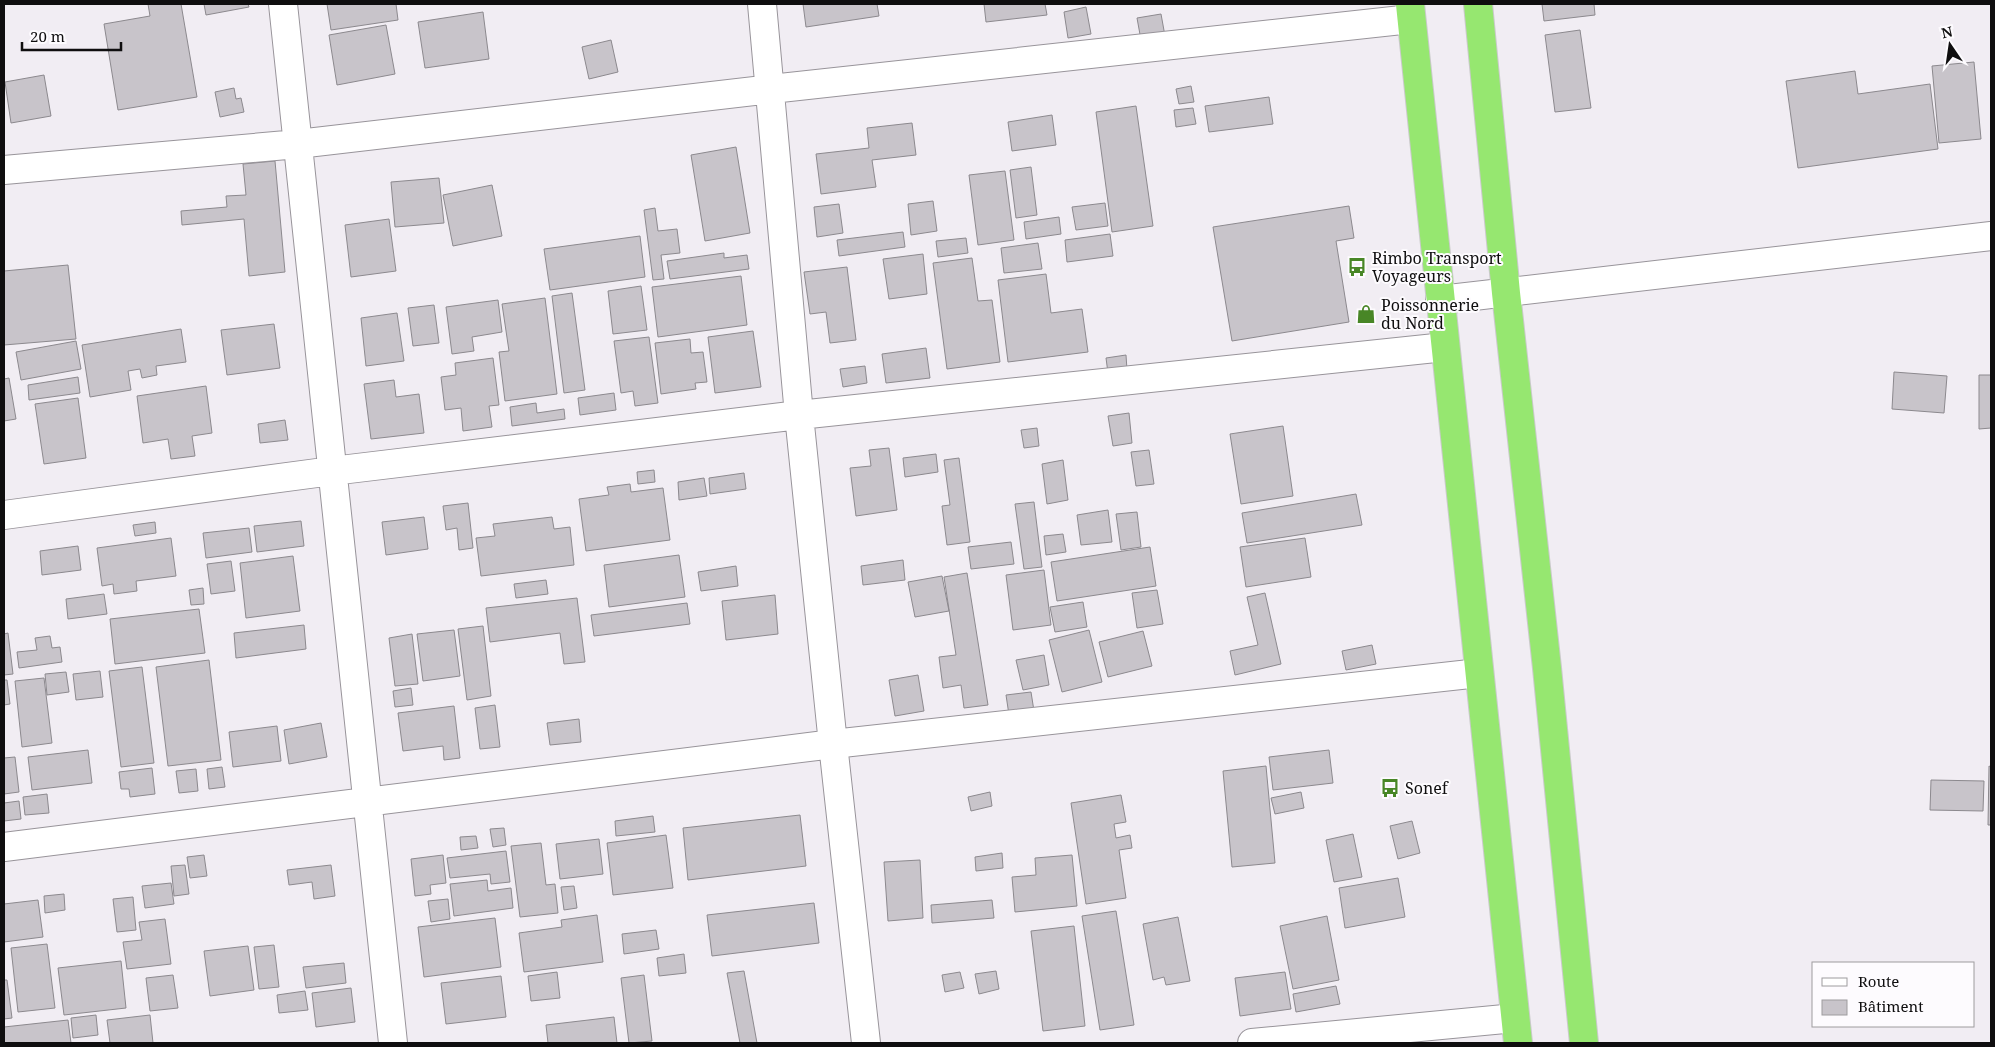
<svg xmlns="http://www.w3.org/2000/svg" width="1995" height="1047" font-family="'Noto Serif',serif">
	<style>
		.building { fill: #c8c4ca; stroke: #8c898e }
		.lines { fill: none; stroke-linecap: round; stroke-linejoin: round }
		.minor-casing { stroke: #98949a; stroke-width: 30 }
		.highway-casing { stroke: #cacaca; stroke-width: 30 }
		.minor { stroke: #fff; stroke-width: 28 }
		.highway { stroke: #96e770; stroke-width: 28 }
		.labels { text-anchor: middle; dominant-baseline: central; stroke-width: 4; stroke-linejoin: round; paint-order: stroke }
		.poi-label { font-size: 16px; fill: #0f0e0f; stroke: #fdfbfe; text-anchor: start }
	</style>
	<rect width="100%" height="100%" fill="#f1edf3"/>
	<path class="building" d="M148,4H181L197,97L118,110L104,24L150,16Z
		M204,4H248L249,7L206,15Z
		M327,4H396L398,20L331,30Z
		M803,4H877L879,16L806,27Z
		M984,4H1045L1047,15L986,22Z
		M1542,4H1594L1595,15L1544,21Z
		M1086,7L1091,34L1068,38L1064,12Z
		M483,12L489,59L425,68L418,22Z
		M1161,14L1165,36L1141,40L1137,18Z
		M386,25L395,74L337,85L329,35Z
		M1580,30L1591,108L1555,112L1545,35Z
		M611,40L618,72L589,79L582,47Z
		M1974,62L1981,139L1939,143L1932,66Z
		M1855,71L1858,94L1930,84L1938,149L1798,168L1786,81Z
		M44,75L51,116L11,123L5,82Z
		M1191,86L1194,102L1179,104L1176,89Z
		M234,88L236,99L241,98L244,112L220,117L215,92Z
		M1269,97L1273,124L1209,132L1205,106Z
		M1136,106L1153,226L1112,232L1096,112Z
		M1193,108L1196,124L1176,127L1174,110Z
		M1052,115L1056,145L1012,151L1008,122Z
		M912,123L916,155L872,160L876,187L821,194L816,154L869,148L867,128Z
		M736,147L750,233L705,241L691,155Z
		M275,161L285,272L249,276L244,219L182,225L181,211L227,207L226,196L246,195L243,164Z
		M1031,167L1037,215L1016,218L1010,170Z
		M1005,171L1014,240L978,245L969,175Z
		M439,178L444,223L395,227L391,182Z
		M492,185L502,236L453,246L443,195Z
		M933,201L937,231L911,235L908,204Z
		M1105,203L1108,226L1076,230L1072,207Z
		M839,204L843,233L817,237L814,207Z
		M1349,206L1354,238L1336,241L1349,322L1232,341L1213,227Z
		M655,208L658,231L677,229L680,253L661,255L664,279L653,280L644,210Z
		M1059,217L1061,234L1026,239L1024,222Z
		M389,219L396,271L351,277L345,225Z
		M903,232L905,247L839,256L837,240Z
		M1110,234L1113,256L1067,262L1065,240Z
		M640,236L645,277L550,290L544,249Z
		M966,238L968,253L938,257L936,241Z
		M1038,243L1042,269L1004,273L1001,248Z
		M724,253V258L747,255L749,269L670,279L667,261Z
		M923,254L927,294L889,299L883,259Z
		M972,258L978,301L992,300L1000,362L947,369L933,263Z
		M68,265L76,339L4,345V271Z
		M847,267L856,340L830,343L826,312L810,314L804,272Z
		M1046,274L1051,313L1082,309L1088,352L1008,362L998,280Z
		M741,276L747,325L658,337L652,287Z
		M641,286L647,330L613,334L608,291Z
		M572,293L585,390L564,393L552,296Z
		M545,298L557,394L505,401L499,352L509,351L502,304Z
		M498,300L502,332L472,337L474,351L452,354L446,307Z
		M434,305L439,343L413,346L408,308Z
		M397,313L404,361L366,366L361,318Z
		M274,324L280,368L227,375L221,330Z
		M181,329L186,362L156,366L157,375L142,378L140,369L128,371L131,390L90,397L82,345Z
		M753,331L761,387L715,393L708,337Z
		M649,337L658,403L635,406L633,391L621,393L614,341Z
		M690,339L691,353L703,352L707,382L695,383L696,389L661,394L655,343Z
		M76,341L81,369L21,380L16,352Z
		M926,348L930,378L886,383L882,354Z
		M1126,355L1127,370L1108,373L1106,358Z
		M493,358L499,405L489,406L492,427L463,431L461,408L445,410L441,377L456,375L455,363Z
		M865,366L867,383L843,387L840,369Z
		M1894,372L1947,376L1944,413L1892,409Z
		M1979,375H1991V428L1979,429Z
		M78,377L80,393L29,400L28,385Z
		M9,378L16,419L4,421V379Z
		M394,380L396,397L419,394L424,433L371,439L364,384Z
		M206,386L212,433L192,436L195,456L171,459L168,439L143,443L137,396Z
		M614,393L616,410L580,415L578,398Z
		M78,398L86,458L44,464L35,404Z
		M536,403L537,413L564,409L565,419L512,426L510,407Z
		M1129,413L1132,443L1113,446L1108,416Z
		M285,420L288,440L260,443L258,424Z
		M1283,426L1293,496L1241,504L1230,434Z
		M1037,428L1039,446L1024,448L1021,430Z
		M889,448L897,510L856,516L850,468L871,466L869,450Z
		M1149,450L1154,484L1136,486L1131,452Z
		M936,454L938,472L905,477L903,458Z
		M959,458L970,542L947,545L942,506L950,505L944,460Z
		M1063,460L1068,500L1047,504L1042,464Z
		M654,470L655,482L638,484L637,472Z
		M744,473L746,489L710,494L709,478Z
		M704,478L707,496L679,500L678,482Z
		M630,484L631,492L663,488L670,540L586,551L579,499L609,495L607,487Z
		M1356,494L1362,525L1247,543L1242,513Z
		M1034,502L1042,567L1024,569L1015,504Z
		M468,503L473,548L459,550L457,528L446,530L443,506Z
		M1108,510L1112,542L1081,545L1077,515Z
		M1137,512L1141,547L1121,550L1116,514Z
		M424,517L428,549L386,555L382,522Z
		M552,517L554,529L570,527L574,565L481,576L476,538L495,536L493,524Z
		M301,521L304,546L257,552L254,526Z
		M155,522L156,533L135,536L133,525Z
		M249,528L252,552L206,558L203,533Z
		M1063,534L1066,552L1046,555L1044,536Z
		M171,538L176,576L136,581L137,591L114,594L113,584L102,586L97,548Z
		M1305,538L1311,577L1246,587L1240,547Z
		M1011,542L1014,564L971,569L968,547Z
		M78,546L81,570L42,575L40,551Z
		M1150,547L1156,586L1057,601L1051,562Z
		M679,555L685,597L609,607L604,565Z
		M293,556L300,611L246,618L240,563Z
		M903,560L905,580L863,585L861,566Z
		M231,561L235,591L211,594L207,564Z
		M736,566L738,586L701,591L698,572Z
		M1044,570L1051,625L1013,630L1006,575Z
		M967,573L988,705L964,708L961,685L943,688L939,657L956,655L944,577Z
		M942,576L949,611L915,617L908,582Z
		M546,580L548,594L516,598L514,584Z
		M203,588L204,604L191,605L189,590Z
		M1157,590L1163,624L1137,628L1132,593Z
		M1265,593L1281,664L1235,675L1230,651L1258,645L1247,597Z
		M104,594L107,614L68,619L66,599Z
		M775,595L778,634L726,640L722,601Z
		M577,598L585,662L564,664L560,633L490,642L486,608Z
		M1083,602L1087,627L1055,632L1050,607Z
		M687,603L690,624L594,636L591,615Z
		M199,609L205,653L115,664L110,619Z
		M304,625L306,649L236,658L234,633Z
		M483,626L491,696L467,700L458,629Z
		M454,630L460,676L423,681L417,634Z
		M1089,630L1102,682L1062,692L1049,640Z
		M1143,631L1152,666L1108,677L1099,642Z
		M8,633L13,674L4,675V634Z
		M412,634L418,684L395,686L389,638Z
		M50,636L52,648L60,647L62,662L19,668L17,652L37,650L35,638Z
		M1372,645L1376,664L1346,670L1342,651Z
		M1044,655L1049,685L1023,690L1016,660Z
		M209,660L221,760L168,766L156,667Z
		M142,667L154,763L121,767L109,671Z
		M100,671L103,697L76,700L73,674Z
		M66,672L69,692L47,695L45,674Z
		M918,675L924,711L895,716L889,680Z
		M44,678L52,743L22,747L15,681Z
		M4,680H7L10,704L4,705Z
		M411,688L413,705L395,707L393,691Z
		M1031,692L1034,711L1009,715L1006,695Z
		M495,705L500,747L480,749L475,708Z
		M454,706L460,758L444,760L443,746L403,751L398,713Z
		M579,719L581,742L550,745L547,723Z
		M321,723L327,757L289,764L284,730Z
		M277,726L281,761L233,767L229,732Z
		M88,750L92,783L32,790L28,757Z
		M1329,750L1333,783L1273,790L1269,757Z
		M15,757L19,792L4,794V758Z
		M1266,766L1275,863L1232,867L1223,771Z
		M1989,766L1991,767V825H1988Z
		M222,767L225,787L209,789L207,769Z
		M152,768L155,794L130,797L129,789H121L119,772Z
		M196,769L198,791L179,793L176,771Z
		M1931,780L1984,781L1983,811L1930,810Z
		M990,792L992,806L971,811L968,797Z
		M1301,792L1304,808L1275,814L1271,798Z
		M47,794L49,813L25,815L23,797Z
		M1121,795L1126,822L1114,824L1116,838L1130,835L1132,848L1119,850L1126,898L1086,904L1071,803Z
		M19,801L21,819L4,821V803Z
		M800,815L806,866L688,880L683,828Z
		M653,816L655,832L616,836L615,821Z
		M1412,821L1420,853L1398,859L1390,826Z
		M504,828L506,845L493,847L490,829Z
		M1353,834L1362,877L1334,882L1326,840Z
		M666,835L673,888L613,895L607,843Z
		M476,836L478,848L461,850L460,837Z
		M599,839L603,874L560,879L556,844Z
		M541,843L546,885L555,884L558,913L520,917L511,846Z
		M506,851L510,882L491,884L490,874L450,878L447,858Z
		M1002,853L1003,868L976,871L975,857Z
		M204,855L207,876L190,878L187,857Z
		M443,855L446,883L430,885L431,894L415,896L411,859Z
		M1072,855L1077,906L1015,912L1012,877L1036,875L1035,858Z
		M920,860L923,918L888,921L884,862Z
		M185,865L189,894L174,896L171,866Z
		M331,865L335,896L314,899L312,882L289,885L287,870Z
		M1398,878L1405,917L1345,928L1339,888Z
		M487,880L488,891L511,888L513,908L454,916L450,884Z
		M171,883L174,904L145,908L142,886Z
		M574,886L577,908L564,910L561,887Z
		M64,894L65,910L45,913L44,896Z
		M133,897L136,930L117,932L113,899Z
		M448,899L450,919L431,922L428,901Z
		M38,900L43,937L4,942V904Z
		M992,900L994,918L932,923L931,905Z
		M814,903L819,943L712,956L707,915Z
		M1116,911L1134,1025L1100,1030L1082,916Z
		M597,915L603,962L524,972L519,933L562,927L561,920Z
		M1327,916L1339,980L1293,989L1280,926Z
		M1178,917L1190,981L1166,985L1164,977L1153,980L1143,924Z
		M495,918L501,967L424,977L418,927Z
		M165,919L171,964L127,969L123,942L142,940L139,922Z
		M1074,926L1085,1026L1043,1031L1031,931Z
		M656,930L659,949L624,954L622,934Z
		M47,944L55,1008L18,1012L11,948Z
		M274,945L279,987L259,989L254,947Z
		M248,946L254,990L210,996L204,951Z
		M684,954L686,973L659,976L657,958Z
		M121,961L126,1008L64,1015L58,968Z
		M344,963L346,983L306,988L303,967Z
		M744,971L757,1043H740L727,973Z
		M996,971L999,989L979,994L975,974Z
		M557,972L560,998L531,1001L528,976Z
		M960,972L964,988L945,992L942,975Z
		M1285,972L1291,1009L1240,1016L1235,978Z
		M173,975L178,1008L150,1011L146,978Z
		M644,975L652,1041L629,1043L621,978Z
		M501,976L506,1017L446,1024L441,983Z
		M4,980H7L12,1018L4,1019Z
		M1336,986L1340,1004L1296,1012L1293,994Z
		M351,988L355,1022L316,1027L312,993Z
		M305,991L308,1010L279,1013L277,995Z
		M96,1015L98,1035L73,1038L71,1018Z
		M150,1015L153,1043H110L107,1020Z
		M614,1017L617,1043H548L546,1025Z
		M68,1020L71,1043H4V1027Z"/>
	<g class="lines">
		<g class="minor-casing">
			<path id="minor" d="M283,4C319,350 359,696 393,1043
				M762,4L799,415L833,744L866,1043
				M4,170L298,144L771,89L1411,19
				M1440,300L1991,236
				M4,515L332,471L799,415L1445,347
				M4,847L833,744L1479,673
				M1252,1043L1515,1018"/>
		</g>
		<g class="highway-casing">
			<path id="highway" d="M1410,4L1518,1043
				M1478,4L1506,293L1547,668L1584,1043"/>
		</g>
		<use href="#minor" class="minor"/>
		<use href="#highway" class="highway"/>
	</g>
	<defs>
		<g id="bus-bare" transform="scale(1.5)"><path d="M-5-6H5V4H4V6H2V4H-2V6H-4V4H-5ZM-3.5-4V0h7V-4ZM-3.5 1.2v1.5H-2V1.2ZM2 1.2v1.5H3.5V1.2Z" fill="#488626" stroke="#fdfbfe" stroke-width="2.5" paint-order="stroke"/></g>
		<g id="shop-bare" transform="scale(1.5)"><path d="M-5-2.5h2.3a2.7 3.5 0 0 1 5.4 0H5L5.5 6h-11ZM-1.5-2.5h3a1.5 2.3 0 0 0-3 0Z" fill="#488626" stroke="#fdfbfe" stroke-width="2.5" paint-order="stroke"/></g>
	</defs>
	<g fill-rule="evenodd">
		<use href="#bus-bare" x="1357" y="267"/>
		<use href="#shop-bare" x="1366" y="314"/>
		<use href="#bus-bare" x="1390" y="788"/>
	</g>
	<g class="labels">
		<g class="poi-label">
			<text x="1372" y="258">Rimbo Transport<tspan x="1372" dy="18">Voyageurs</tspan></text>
			<text x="1381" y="305">Poissonnerie<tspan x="1381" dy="18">du Nord</tspan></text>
			<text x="1405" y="788">Sonef</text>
		</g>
	</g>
	<rect width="1995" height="1047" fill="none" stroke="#0f0e0f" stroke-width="10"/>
	<rect x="1812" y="962" width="162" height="65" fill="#fdfbfe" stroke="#9e9c9e"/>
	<rect x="1822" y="978" width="25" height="8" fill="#ffffff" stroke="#9e9c9e"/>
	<text x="1858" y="987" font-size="15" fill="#0f0e0f">Route</text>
	<rect x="1822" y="1000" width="25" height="15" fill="#c8c4ca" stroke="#9e9c9e"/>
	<text x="1858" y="1012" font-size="15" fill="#0f0e0f">Bâtiment</text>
	<g transform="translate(1950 45) rotate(347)" stroke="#fdfbfe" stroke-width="4" paint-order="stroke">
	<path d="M0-4L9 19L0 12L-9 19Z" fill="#0f0e0f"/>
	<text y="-8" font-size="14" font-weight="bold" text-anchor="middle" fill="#0f0e0f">N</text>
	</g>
	<path d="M22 42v8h99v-8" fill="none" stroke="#0f0e0f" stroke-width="2.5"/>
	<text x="30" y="42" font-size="15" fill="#0f0e0f" stroke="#fdfbfe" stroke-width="4" paint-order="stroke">20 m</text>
</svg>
